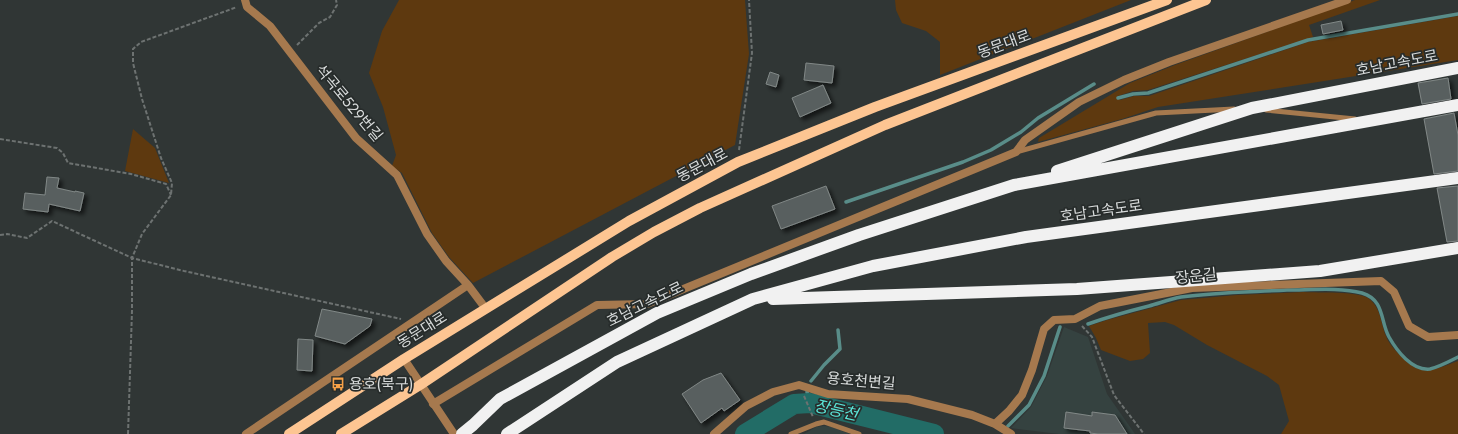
<svg xmlns="http://www.w3.org/2000/svg" width="1458" height="434" font-family="Jost,'Noto Sans KR',sans-serif">
	<style>
		.built { fill: #354240 }
		.green { fill: #5e390f }
		.lines { fill: none; stroke-linecap: round; stroke-linejoin: round }
		.stream { stroke: #598d89; stroke-width: 3.5 }
		.river { stroke: #226c66; stroke-width: 20 }
		.building { fill: #595f5e; stroke: #818887; filter: url(#shadow) }
		.path { stroke: #6d7271; stroke-width: 2; stroke-dasharray: 4 2; stroke-linecap: butt }
		.service { stroke: #a6794e; stroke-width: 5 }
		.minor { stroke: #a6794e; stroke-width: 8 }
		.tertiary { stroke: #a6794e; stroke-width: 8 }
		.primary { stroke: #fdc592; stroke-width: 10 }
		.motorway { stroke: #f1f1f1; stroke-width: 12 }
		.labels { text-anchor: middle; dominant-baseline: central; stroke-width: 3.5; stroke-linejoin: round; paint-order: stroke }
		.street-label { font-size: 15px; fill: #d8dbdb; stroke: #272c2b }
		.poi-label { font-size: 15px; fill: #d8dbdb; stroke: #272c2b; text-anchor: start }
		.water-label { font-size: 16px; font-style: italic; fill: #5be5d8; stroke: #272c2b }
	</style>
	<defs>
		<filter id="shadow"><feDropShadow dx="3.5" dy="3.5" stdDeviation="2" flood-color="#0009"/></filter>
	</defs>
	<rect width="100%" height="100%" fill="#303635"/>
	<path class="built" d="M1064,327L1088,337L1107,394L1135,434H1059L1011,428L1031,407L1047,376Z
		M824,426L832,427L850,434H804L816,427Z"/>
	<path class="green" d="M399,0H745L749,54L735,145L473,283L449,257L432,233L402,173L392,166L396,155L383,107L369,73L382,31Z
		M895,0H1131L940,75V42L926,31L902,23L896,10Z
		M1355,0H1380L1309,25L1313,37L1148,90L1133,91L1118,96L1120,100L1134,96H1149L1308,42L1458,16V60L1158,107L1122,119L1038,142L1039,138L1130,83L1175,65Z
		M133,129L155,148L169,183L125,171Z
		M1304,292C1319,293 1356,291 1368,298C1381,307 1381,324 1386,336C1389,344 1395,350 1401,356C1421,378 1433,370 1458,361V434H1281L1289,421L1279,385L1267,376L1207,345L1174,325L1165,322L1148,323L1150,353L1143,359L1130,361L1101,350L1096,338L1089,326L1107,320L1181,300L1237,295Z"/>
	<g class="lines">
		<path class="stream" d="M1118,98L1133,94L1148,93L1308,40L1458,14
			M846,202L963,162L991,150L1021,132L1038,118L1094,84
			M1088,324C1108,317 1129,311 1149,306C1160,303 1170,299 1181,297C1216,292 1252,292 1287,290C1310,290 1340,287 1362,293C1385,300 1380,321 1389,337C1397,351 1412,371 1430,369C1439,367 1450,361 1458,357
			M811,381L824,365L840,349L838,330
			M807,392L810,403
			M1008,426L1029,405L1044,376L1060,327"/>
		<path class="river" d="M745,434L794,404L810,403L934,434"/>
	</g>
	<path class="building" d="M1341,21L1343,30L1323,34L1321,25Z
		M806,63L834,66L832,83L804,80Z
		M770,72L779,75L776,87L766,84Z
		M1448,78L1451,99L1422,104L1418,83Z
		M823,85L831,103L800,117L792,98Z
		M1454,113L1458,135V171L1434,174L1424,119Z
		M47,177L59,178L57,188L75,192V191L84,193L80,211L49,204L48,212L23,209L25,193L45,195Z
		M826,186L835,209L781,229L772,206Z
		M1458,186V241L1447,242L1437,188Z
		M322,309L372,319L370,326L345,344L315,336Z
		M298,339L313,340L312,371L297,370Z
		M721,373L740,400L724,411L722,408L701,423L682,394L703,380Z
		M1066,412L1092,416V412L1115,415L1127,434H1098L1090,433V431L1064,428Z"/>
	<g class="lines">
		<path class="path" d="M297,45L319,23L330,17L337,5L336,0
			M0,139L57,148L63,153L68,163L131,174L166,184L171,195
			M739,150L752,53L749,0
			M0,235L7,234L27,238L52,221L132,258L184,271L401,319
			M1082,326L1092,337L1114,395L1144,434
			M804,396L813,417
			M128,434L132,311V258L142,234L171,195L172,183L161,158L142,99L133,63V49L141,42L237,7"/>
		<path class="service" d="M1266,110L1355,119
			M1016,152L1156,113L1234,109
			M791,434L816,424L824,422L859,434"/>
		<path class="minor" d="M245,0L247,7L270,26L356,138L397,175L427,234L446,261L468,285
			M433,404L597,305L647,304L1016,152L1025,140L1079,102L1124,80L1169,62L1347,0
			M246,434L468,285L486,309
			M714,434L746,406L773,392L799,385L828,394L908,399L972,415L995,424
			M1011,434L995,424L1009,411L1022,395L1032,370L1044,329L1054,320L1075,319L1100,306L1192,288L1381,281L1394,292L1409,326L1428,337L1458,335"/>
		<path class="tertiary" d="M404,359L454,434"/>
		<path class="primary" d="M289,434L404,359L629,221L738,162L875,107L1167,0
			M341,434L420,385L612,257L654,232L700,208L885,125L1206,0"/>
		<path class="motorway" d="M1057,171L1252,108L1458,68
			M773,299L1077,289L1320,271L1458,248
			M462,434L473,425L500,399L657,313L751,274L859,235L1014,185L1458,105
			M507,434L617,362L753,299L873,266L1026,237L1458,178"/>
	</g>
	<defs>
		<g id="bus-bare" transform="scale(1.08)"><path d="M-5-6H5V4H4V6H2V4H-2V6H-4V4H-5ZM-3.5-4V0h7V-4ZM-3.5 1.2v1.5H-2V1.2ZM2 1.2v1.5H3.5V1.2Z" fill="#f7a148" stroke="#272c2b" stroke-width="2.5" paint-order="stroke"/></g>
	</defs>
	<g fill-rule="evenodd">
		<use href="#bus-bare" x="338" y="384"/>
	</g>
	<g class="labels">
		<g class="street-label">
			<text transform="translate(1004 44) rotate(-20)">동문대로</text>
			<text transform="translate(1397 63) rotate(-11)">호남고속도로</text>
			<text transform="translate(349 103) rotate(50)">석곡로529번길</text>
			<text transform="translate(702 165) rotate(-28)">동문대로</text>
			<text transform="translate(1101 211) rotate(-8)">호남고속도로</text>
			<text transform="translate(1196 276) rotate(-6)">장운길</text>
			<text transform="translate(645 304) rotate(-26)">호남고속도로</text>
			<text transform="translate(422 330) rotate(-32)">동문대로</text>
			<text transform="translate(861 381) rotate(5)">용호천변길</text>
		</g>
		<g class="poi-label">
			<text x="349" y="384">용호(북구)</text>
		</g>
		<g class="water-label">
			<text transform="translate(836 410) rotate(13)">장등천</text>
		</g>
	</g>
</svg>
